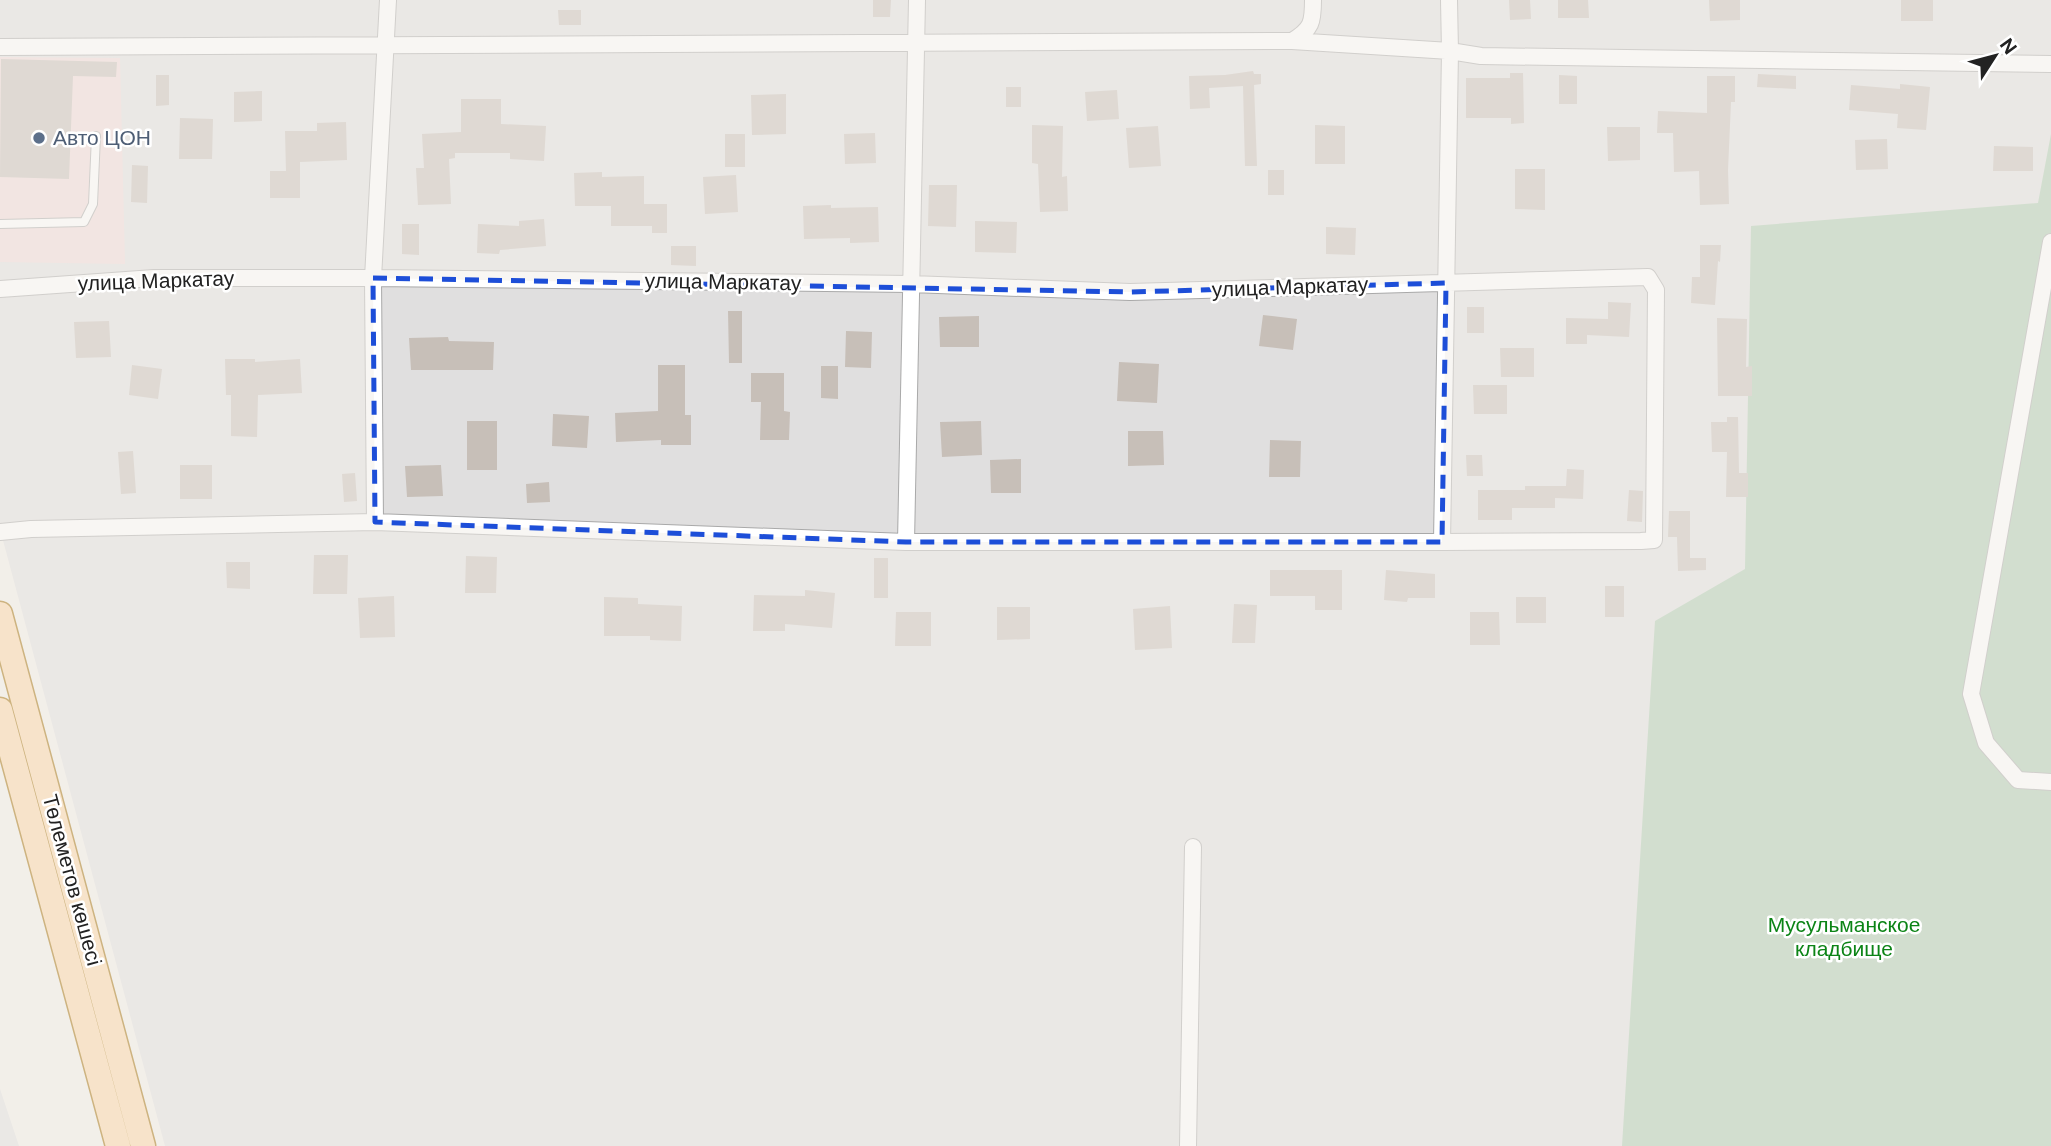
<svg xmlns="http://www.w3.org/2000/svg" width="2051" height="1146" font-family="'DM Sans',sans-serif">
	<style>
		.residential { fill: #e0dfdf }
		.commercial { fill: #f2dad9 }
		.cemetery { fill: #aacbaf }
		.building { fill: #c7bfb8 }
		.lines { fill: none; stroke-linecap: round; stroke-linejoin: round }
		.lane-casing { stroke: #a9a9a9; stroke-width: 10 }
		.street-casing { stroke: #a9a9a9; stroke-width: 18 }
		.primary-casing { stroke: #a06b00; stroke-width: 27 }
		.lane { stroke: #fff; stroke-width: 8 }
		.street { stroke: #fff; stroke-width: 16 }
		.primary { stroke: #fcd6a4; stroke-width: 24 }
		.marked { fill: none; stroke: #1d4ed8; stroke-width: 5; stroke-dasharray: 14 9; stroke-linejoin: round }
		.service-dot { fill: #5c6f8a; stroke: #fff; stroke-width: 2.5 }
		.labels { text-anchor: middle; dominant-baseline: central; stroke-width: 5; stroke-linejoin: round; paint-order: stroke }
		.service-label { font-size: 21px; fill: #4e5e75; stroke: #fff; text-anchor: start }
		.street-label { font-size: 21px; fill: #222; stroke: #fff }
		.park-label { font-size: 21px; fill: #0c8416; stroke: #fff }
	</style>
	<rect width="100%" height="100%" fill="#f2efe9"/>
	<path class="residential" d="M0,0H2051V1146H165L0,529Z
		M0,1089L19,1146H0Z"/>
	<path class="commercial" d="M0,57L120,58L125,264L0,262Z"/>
	<path class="cemetery" d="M2051,134V1146H1622L1655,621L1745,569L1751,226L2038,203Z"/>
	<path class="building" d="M873,0H891L890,17H873Z
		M1509,0H1530L1531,19L1510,20Z
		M1558,0H1588L1589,18H1558Z
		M1709,0H1740V20L1710,21Z
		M1901,0H1933V21H1901Z
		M558,10H581V25H559Z
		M1,59L117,62L116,77L73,76L69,179L0,177Z
		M1253,71L1254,74H1261V84L1254,85L1257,166H1245L1243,86L1209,88L1210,108L1190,109L1189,76L1225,75Z
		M1510,73H1523L1524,123L1511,124V118H1466V78H1510Z
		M1758,74L1796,76V89L1757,87Z
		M156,75H169V105L156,106Z
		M1559,75L1577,76V104H1559Z
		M1707,76H1735V102H1731L1728,170L1729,204L1700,205L1699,171L1674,172L1673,133H1657L1658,111L1707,113Z
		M1900,84L1930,87L1926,130L1897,128L1898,114L1849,110L1851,85L1900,89Z
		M1006,87H1021V107H1006Z
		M1117,90L1119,119L1087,121L1085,92Z
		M262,91V121L234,122V92Z
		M786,94V134L752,135L751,95Z
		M461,99H501V124L546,126L544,161L510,159V153H455V158L449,159L451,204L418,205L416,168H424L422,134L461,132Z
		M180,118L213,119L212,159H179Z
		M346,122L347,160L300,162V198H270V171H286L285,131H317V123Z
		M1032,125L1063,126L1062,177L1067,176L1068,211L1040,212L1038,164L1032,163Z
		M1315,125L1345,126V164H1315Z
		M1158,126L1161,166L1129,168L1126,128Z
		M1607,127H1640V160L1608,161Z
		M875,133L876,163L845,164L844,134Z
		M725,134H745V167H725Z
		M1887,139L1888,169L1856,170L1855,140Z
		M1994,146L2033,147V171H1993Z
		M132,165L148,166L147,203L131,202Z
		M1515,169H1545V210L1515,209Z
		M1268,170H1284V195H1268Z
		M602,172V177L644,176V204H667V233H652V226H611V206H575L574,173Z
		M736,175L738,212L705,214L703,177Z
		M929,185H957L956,227L928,226Z
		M831,205V208L878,207L879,242L850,243V238L804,239L803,206Z
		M544,219L546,246L500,250L499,254L477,253L478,224L519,226V221Z
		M975,221L1017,222L1016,253L975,252Z
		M402,224H419V255L402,254Z
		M1326,227L1356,228L1355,255L1326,254Z
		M1700,245H1721L1720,262L1718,261L1715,305L1691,303L1692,277H1700Z
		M671,246H696V266L671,265Z
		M1608,302L1631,303L1629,337L1587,335V344H1566V318L1608,319Z
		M1467,307H1484V333H1467Z
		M728,311H742V363H729Z
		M1263,315L1297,319L1293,350L1259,346Z
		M979,316V347H940L939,317Z
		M1717,318L1747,319L1746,367L1752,366V396H1718Z
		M109,321L111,357L76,358L74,322Z
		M846,331L872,332L871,368L845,367Z
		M448,337L449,341L494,342L493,370H411L409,338Z
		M1500,348H1534V377H1501Z
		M225,359H255V362L300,359L302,393L258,395L257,437L231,436V395H226Z
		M1119,362L1159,364L1157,403L1117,401Z
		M132,365L162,369L158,399L129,395Z
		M658,365H685V415H691V445H661V440L616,442L615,413L658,411Z
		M821,366H838V399L821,398Z
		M751,373H784V411L790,412L789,440H760L761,402H751Z
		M1473,385H1507V414H1474Z
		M553,414L589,416L587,448L552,446Z
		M1727,417H1738L1739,473H1748V497H1726L1727,452H1712L1711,422H1727Z
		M467,421H497V470H467Z
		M981,421L982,455L942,457L940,422Z
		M1128,431H1163L1164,465L1128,466Z
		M1270,440L1301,441L1300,477H1269Z
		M133,451L136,493L121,494L118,452Z
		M1466,455H1482L1483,476H1467Z
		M1021,459V493H991L990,460Z
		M180,465H212V499H180Z
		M441,465L443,496L407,497L405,466Z
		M1567,469L1584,470L1583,499L1555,498V508H1512V520H1478V490H1525V486H1566Z
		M355,473L357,501L344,502L342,474Z
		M549,482L550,502L527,503L526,484Z
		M1629,490L1643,491L1642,522L1627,521Z
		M1669,511H1690V558H1706V570L1678,571L1677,537H1668Z
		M314,555H348L347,594H313Z
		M466,556L497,557L496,593H465Z
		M874,558H888V598H874Z
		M226,562H250V589L227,588Z
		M1270,570H1342V610H1315V596H1270Z
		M1386,570L1435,574V598H1408L1407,602L1384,600Z
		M1605,586H1624V617H1605Z
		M805,590L835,593L832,628L785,624V631H753L754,595L805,596Z
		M394,596L395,637L360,638L358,598Z
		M604,597L638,598V604L682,606L681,641L650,640V636H604Z
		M1516,597H1546V623H1516Z
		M1234,604L1257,605L1255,643H1232Z
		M1170,606L1172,648L1135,650L1133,609Z
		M997,607H1030V639L997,640Z
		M896,612H931V646H895Z
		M1470,612H1499L1500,645H1470Z"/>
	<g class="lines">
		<g class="lane-casing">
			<path id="lane" d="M0,224L84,222L93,204L96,136"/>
		</g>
		<g class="street-casing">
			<path id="street" d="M1449,0L1450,51L1481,56L2051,64
				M0,47C431,47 862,44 1292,41C1312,29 1313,22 1313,0
				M2051,242L1971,694L1986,743L2018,780L2051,782
				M0,289L154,278H373L911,284L1130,292L1648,277L1656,290L1654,540L1641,541L1442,542
				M375,522L373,278L388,0
				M0,532L31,529L375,522L906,542H1442L1450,51L1292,41
				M906,542L917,0
				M1188,1146L1193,847"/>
		</g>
		<g class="primary-casing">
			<path id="primary" d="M0,614L143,1146
				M0,710L118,1146"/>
		</g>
		<use href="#lane" class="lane"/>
		<use href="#street" class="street"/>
		<use href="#primary" class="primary"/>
	</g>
	<path d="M0 0H2051V1146H0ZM373,278L1130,292L1446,283L1442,542H906L375,522Z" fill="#f2efe9" fill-opacity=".55" fill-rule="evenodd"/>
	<path class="marked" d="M373,278L1130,292L1446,283L1442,542H906L375,522Z"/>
	<circle class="service-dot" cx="39" cy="138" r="7"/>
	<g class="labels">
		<g class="service-label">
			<text x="53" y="138">Авто ЦОН</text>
		</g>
		<g class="street-label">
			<text transform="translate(156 281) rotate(-2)">улица Маркатау</text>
			<text transform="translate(723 282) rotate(1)">улица Маркатау</text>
			<text transform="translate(1290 287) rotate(-2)">улица Маркатау</text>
			<text transform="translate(72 880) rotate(75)">Төлеметов көшесі</text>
		</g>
		<g class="park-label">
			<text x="1844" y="925">Мусульманское<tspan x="1844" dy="24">кладбище</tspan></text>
		</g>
	</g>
	<g transform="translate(1995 56) rotate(54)" stroke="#ffffff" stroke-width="5" paint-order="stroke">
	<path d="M0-5L12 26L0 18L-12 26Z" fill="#222222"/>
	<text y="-10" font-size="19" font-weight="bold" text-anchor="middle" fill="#222222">N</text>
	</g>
</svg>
